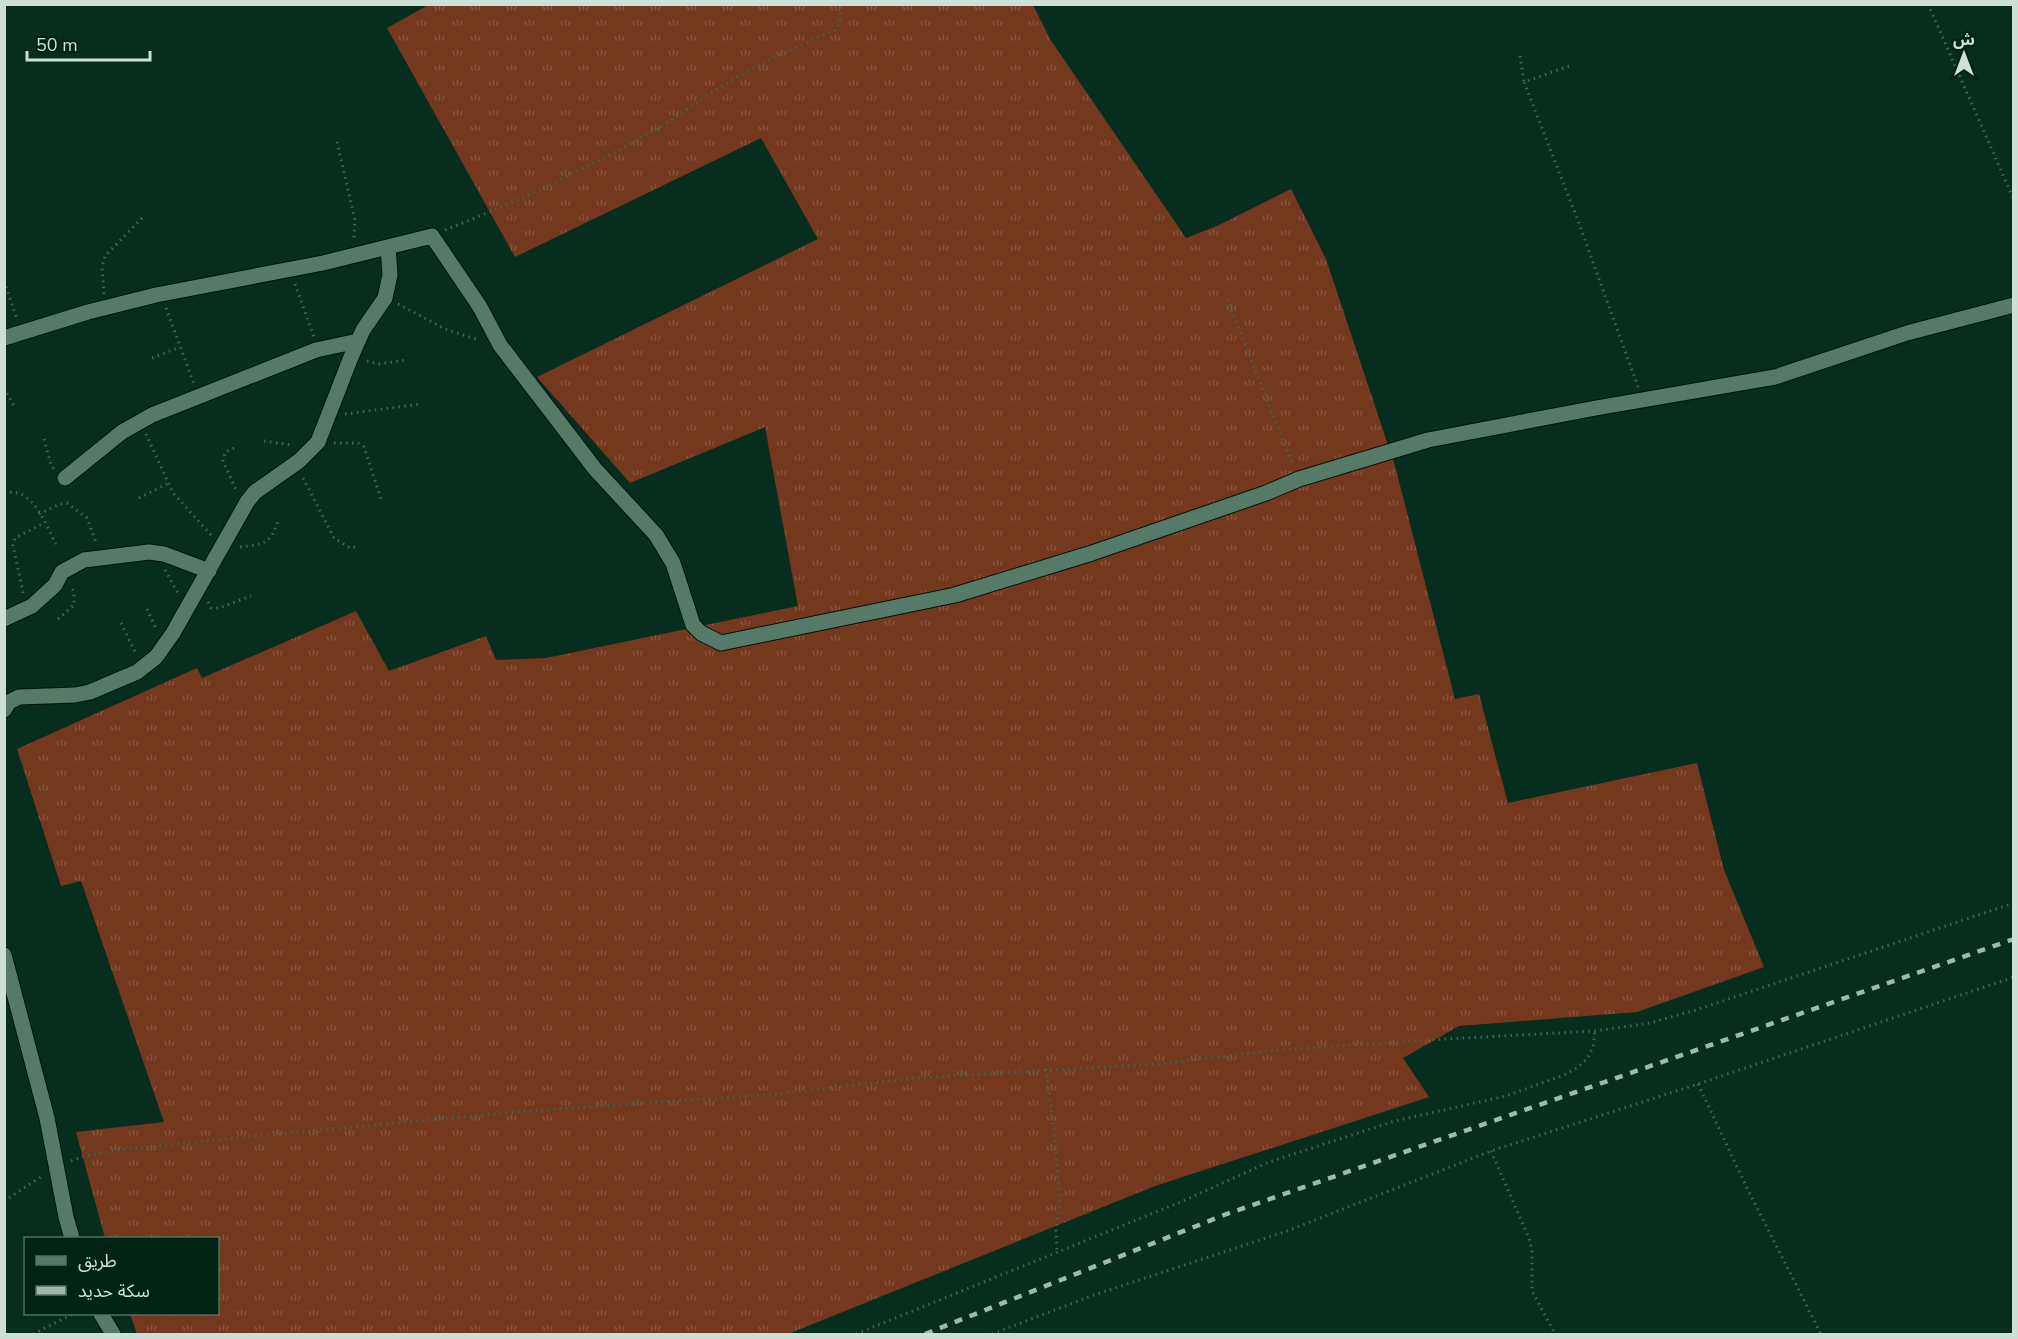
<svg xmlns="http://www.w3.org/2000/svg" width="2018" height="1339" font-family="'Nunito Sans','Noto Sans Arabic',sans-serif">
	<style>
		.grass { fill: url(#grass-tufts) }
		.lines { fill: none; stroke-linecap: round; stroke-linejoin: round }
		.street-casing { stroke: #001409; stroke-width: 17 }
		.path { stroke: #426355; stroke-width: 3; stroke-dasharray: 1.5 4.5; stroke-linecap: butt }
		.street { stroke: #557a67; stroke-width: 15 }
		.rail { stroke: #a1b9ad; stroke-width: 4.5; stroke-dasharray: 8 8; stroke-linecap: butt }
	</style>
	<defs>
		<pattern id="grass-tufts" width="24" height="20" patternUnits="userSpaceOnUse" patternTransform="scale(1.5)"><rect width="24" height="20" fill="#74381f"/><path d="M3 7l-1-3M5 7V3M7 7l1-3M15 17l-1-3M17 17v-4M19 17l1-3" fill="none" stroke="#87543f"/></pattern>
	</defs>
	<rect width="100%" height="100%" fill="#072d1e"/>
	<path class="grass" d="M430,4L1033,5L1050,39L1186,238L1217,226L1291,189L1326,259L1395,466L1455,699L1479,694L1508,803L1697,763L1724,870L1764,967L1637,1012L1459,1026L1403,1058L1429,1097L1155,1186L788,1334H137L130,1314H218V1238H105L76,1132L164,1122L81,881L61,886L17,749L197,668L202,678L356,611L389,671L486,636L496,660L546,658L798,606L765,427L630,483L537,377L818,239L761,138L515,257L387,28Z"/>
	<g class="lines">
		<g class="street-casing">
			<path id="street" d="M4,338L88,312L156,295L323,263L432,236L480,307L500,345L595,469L656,535L673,563L693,625L701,633L721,643L955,595L1092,553L1266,493L1299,479L1428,440L1596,408L1775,377L1907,333L2014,305
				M65,478L122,432L152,415L316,350L358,341
				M4,619L32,606L55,585L62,572L84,560L149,552L164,554L209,571
				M4,710L9,702L19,697L75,695L90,692L137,672L156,657L173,633L247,502L255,492L299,461L318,442L351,357L363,330L385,298L390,275L388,247
				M4,955L47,1118L66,1217L72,1238
				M101,1314L113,1334"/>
		</g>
		<path class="path" d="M1928,4L2014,200
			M1520,56L1524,82
			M1569,66L1524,82L1577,218L1638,387
			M337,142L355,220L354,240
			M445,230C516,202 585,170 651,132C677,118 699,100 724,85C759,63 797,47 835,30L840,23L841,4
			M4,281L17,319
			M295,284L314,337
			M104,294L102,268L105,256L144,216
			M1227,299L1293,465
			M398,304L445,329L479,340
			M166,308L194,384
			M152,358L180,347
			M367,361L379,364L407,360
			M4,388L14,406
			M345,414L421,404
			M146,434L173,493L212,536
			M44,439L51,465L54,469
			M264,441L292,445
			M334,443H358L364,447L381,499
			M234,448L225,452L223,461L237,492
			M303,478L334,538L350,548L359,546
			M4,493C33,486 45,524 56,544
			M139,498L167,484
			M39,514L60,504L67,503L87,518L97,545
			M240,547C265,544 271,544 279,518
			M165,570L178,593
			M23,593L13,545L15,538L44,523
			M208,602L211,608H219L251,596
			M147,609L156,629
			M58,619L74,605V592L71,587
			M121,623L136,654
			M1046,1069L1055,1137L1060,1206L1056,1229L1057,1251
			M1698,1084L1747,1188L1821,1334
			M1491,1151L1529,1238L1532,1252V1291L1555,1334
			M71,1161L84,1156L119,1150L245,1137L515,1112L777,1094L917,1078L1158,1064L1278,1050L1409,1041L1595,1031L1650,1023L1696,1010L2014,903
			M4,1201L44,1175
			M33,1334L73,1314
			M856,1334L1183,1201L1269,1162L1395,1121L1506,1096L1564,1075L1577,1068L1587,1059L1593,1047L1595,1031
			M992,1334L1094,1295L1287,1231L1491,1151L1698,1084L2014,977"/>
		<use href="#street" class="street"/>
		<path class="rail" d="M925,1334L1224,1215L2014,939"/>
	</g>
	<rect width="2018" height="1339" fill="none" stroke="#cce0d5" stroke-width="12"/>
	<rect x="24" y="1237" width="195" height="78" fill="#002314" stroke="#526f61" stroke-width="1.5"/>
	<rect x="36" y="1256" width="30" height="9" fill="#557a67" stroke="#526f61" stroke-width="1.5"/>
	<text x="78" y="1267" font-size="18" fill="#cce0d5">طريق</text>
	<rect x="36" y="1286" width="30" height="9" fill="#a1b9ad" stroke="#526f61" stroke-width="1.5"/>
	<text x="78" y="1297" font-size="18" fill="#cce0d5">سكة حديد</text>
	<g transform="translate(1964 54)" stroke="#002314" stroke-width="4.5" paint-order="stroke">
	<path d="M0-4.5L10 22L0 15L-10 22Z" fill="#cce0d5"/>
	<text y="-9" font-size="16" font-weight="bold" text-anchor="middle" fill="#cce0d5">ش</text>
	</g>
	<path d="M27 51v9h123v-9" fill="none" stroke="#cce0d5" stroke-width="3"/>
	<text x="36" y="51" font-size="18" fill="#cce0d5" stroke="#002314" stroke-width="4.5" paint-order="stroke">50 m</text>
</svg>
